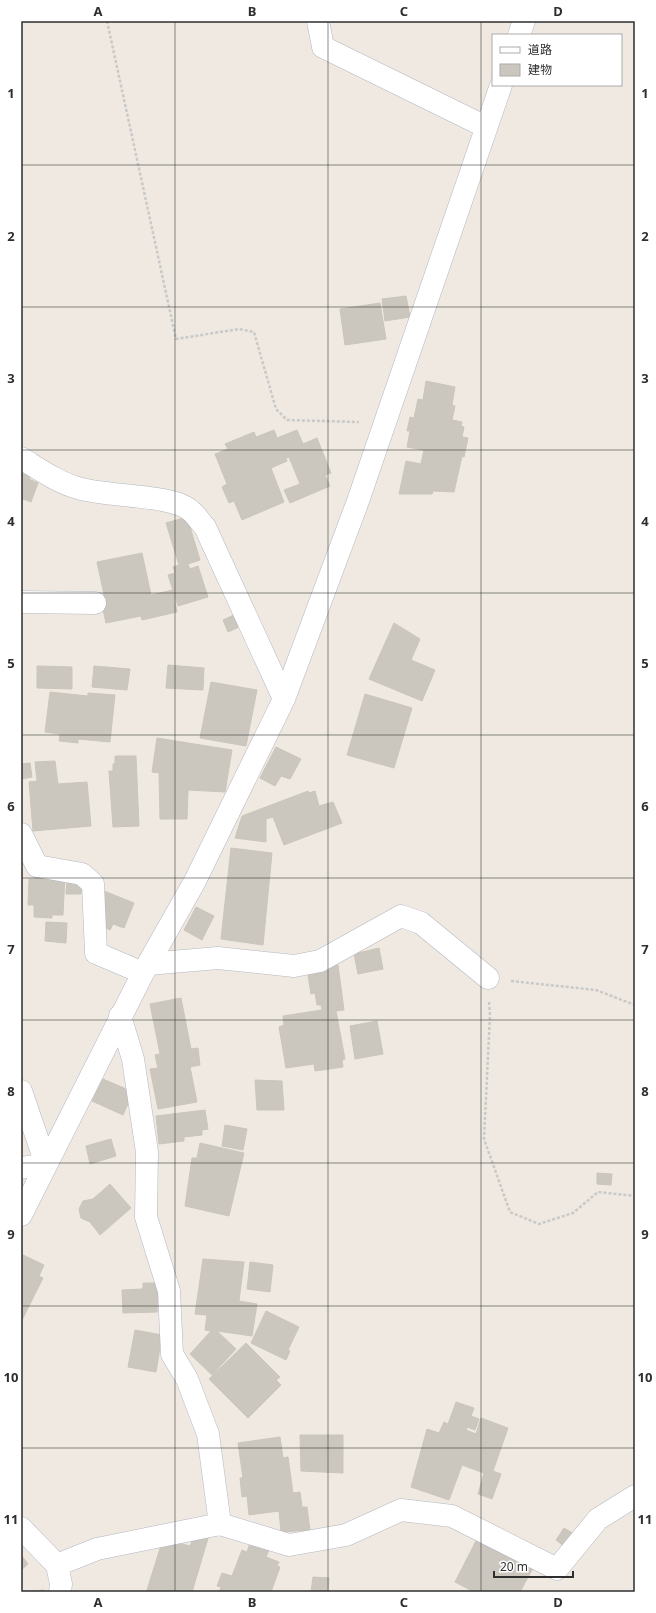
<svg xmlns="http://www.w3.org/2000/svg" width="656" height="1613" font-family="'Noto Sans','Noto Sans JP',sans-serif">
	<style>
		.building { fill: #cbc7bf; stroke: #cbc5ba }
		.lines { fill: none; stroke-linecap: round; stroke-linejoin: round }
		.street-casing { stroke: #b4b7c1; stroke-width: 23 }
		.path { stroke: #c9c9c9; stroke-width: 2.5; stroke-dasharray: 3 2; stroke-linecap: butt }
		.street { stroke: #fff; stroke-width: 22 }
		.grid { fill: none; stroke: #2e2e2e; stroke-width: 1; stroke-opacity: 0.55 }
		.neatline { fill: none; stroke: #2e2e2e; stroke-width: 1.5 }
		.grid-label { font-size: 13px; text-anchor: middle; font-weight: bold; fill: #2e2e2e }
	</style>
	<rect width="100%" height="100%" fill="#efe9e1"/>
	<path class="building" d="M406,296L410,317L385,321L382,299Z
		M380,303L386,339L345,345L340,309Z
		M426,381L455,387L452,405L455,406L452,420L462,422L461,426L464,427L462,437L468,438L464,457L462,456L454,492L433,491L432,494H399L406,461L421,464L424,450L407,447L410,431H407L410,417L414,418L418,399L423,400Z
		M274,430L277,438L297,430L303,444L317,438L331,473L325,475L330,486L290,503L284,490L300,484L289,457L286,458L287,461L271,468L284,502L242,520L234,501L229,503L222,487L227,484L215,454L228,449L225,444L254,432L256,437Z
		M21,468L31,473L29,479L38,483L31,502L23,499L21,504Z
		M187,517L200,560L188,564L190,569L198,566L208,597L178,606L168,575L175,573L173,567L179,565L166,523Z
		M142,553L151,595L173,590L177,612L142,620L141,616L106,623L102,605L106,604L97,562Z
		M234,615L239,627L228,632L223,620Z
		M394,623L420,639L411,660L435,670L422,701L369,679Z
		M168,665L204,668L203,690L166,688Z
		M37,666L72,667V689L37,688Z
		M94,666L130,669L127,690L92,687Z
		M211,682L257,690L246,746L200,738Z
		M50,692L88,696V693L115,695L110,742L78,739V743L59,741L60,734L45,732Z
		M365,694L412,708L394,768L347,755Z
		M157,738L232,750L225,792L188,790L187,819H160L159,773L152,772Z
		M276,747L301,759L290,779L281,776L275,786L260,778Z
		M115,756H136L139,826L113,827L109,771H113V764L115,763Z
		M55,761L58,784L87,782L91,826L33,831L29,782L37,781L35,762Z
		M30,763L32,777L21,779V764Z
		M308,791L309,793L315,791L319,806L333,802L342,823L284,845L273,817L266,819V842L235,838L242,816Z
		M231,848L272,853L263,945L221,939Z
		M21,872H22L21,896Z
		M35,872L65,874L63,915H52V918L34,917V905H28L29,879H35Z
		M67,880H82L81,894H66Z
		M104,891L134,903L124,928L113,924L110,930L96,923Z
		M196,907L214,916L202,940L184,930Z
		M46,922L67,923L66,943L45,941Z
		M379,948L383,969L358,974L354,954Z
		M338,965L344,1010L336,1011L345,1059L342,1060L343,1067L315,1071L314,1064L286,1068L279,1027L284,1025L283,1016L322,1010L321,1005H317L315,993L311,994L307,969Z
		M181,998L191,1049L198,1048L200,1065L190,1067L197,1102L158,1109L150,1069L158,1068L155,1055L160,1054L150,1004Z
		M377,1021L383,1054L355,1059L350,1026Z
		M103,1079L133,1092L123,1115L92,1101Z
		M255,1080L282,1081L284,1110H257Z
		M205,1110L208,1129L202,1130V1135L184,1137V1141L159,1144L156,1116Z
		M225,1125L247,1129L243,1150L222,1146Z
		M111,1139L116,1156L90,1164L86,1146Z
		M200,1143L244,1153L229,1216L185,1206L192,1158H197Z
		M597,1173L612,1174L611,1185L597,1184Z
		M110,1184L131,1208L100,1235L90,1222L81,1218L79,1209L83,1201L93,1199Z
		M23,1255L44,1265L39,1276L43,1278L21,1322V1259Z
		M203,1259L244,1262L239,1301L257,1304L252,1336L217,1331L236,1349L212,1375L190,1354L211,1331L205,1330L207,1315L195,1314Z
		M250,1262L273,1265L270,1292L247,1289Z
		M143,1283H158L157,1312L123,1313L122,1290L143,1289Z
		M266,1311L299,1327L288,1350L290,1351L286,1360L251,1343Z
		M135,1330L162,1335L156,1372L128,1367Z
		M246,1343L280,1377L276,1380L281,1385L248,1418L209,1379Z
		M456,1402L474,1408L471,1416L479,1419L475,1430L467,1427L466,1430L476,1434L481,1418L508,1428L493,1471L501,1474L492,1499L478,1494L484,1473L462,1465L449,1500L411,1487L427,1429L439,1433L444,1422L448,1424Z
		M300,1435H343V1473L301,1471Z
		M280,1437L283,1458L288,1457L293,1493L300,1492L302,1507H307L310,1530L281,1532L279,1511L249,1515L247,1496L242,1497L240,1478H243L238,1443Z
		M564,1528L574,1534L565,1547L556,1540Z
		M196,1532L209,1535L192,1592H152L147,1590L163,1539L190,1546Z
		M477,1539L533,1568L520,1592H474L455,1582Z
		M250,1543L269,1550L266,1557L279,1562L277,1566L280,1567L271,1592H219L221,1587L217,1586L222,1573L232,1576L242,1550L247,1552Z
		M21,1555L28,1564L21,1570Z
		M313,1577L329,1578L328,1592H311Z
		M44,1590V1592H21Z"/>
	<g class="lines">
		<g class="street-casing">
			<path id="street" d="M318,21L323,47L486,127
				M519,35L524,21
				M21,458C39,469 57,482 78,488C106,497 173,494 191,511C196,515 200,522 205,527L284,699
				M21,602L95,603
				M21,834L37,866L82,874L93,884L96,953L143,973
				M148,964L218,958L294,966L320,961L401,916L421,923L488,978
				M120,1016L133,1059L147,1152L146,1217L169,1291L172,1354L187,1379L208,1434L220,1524
				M21,1091L46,1164
				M21,1168L46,1164
				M21,1215L143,973L195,881L284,699L358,501L501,85
				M21,1528L57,1565L61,1584L60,1592
				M57,1565L97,1549L220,1524L289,1545L346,1535L401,1510L452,1516L557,1569L598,1519L635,1496"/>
		</g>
		<path class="path" d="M107,21L176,339L239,329L254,332L276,409L287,420L359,422
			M511,981L596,990L635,1005
			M489,1002L490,1015L484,1139L510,1212L539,1224L573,1213L598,1192L635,1196"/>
		<use href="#street" class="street"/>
	</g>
	<path class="grid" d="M175,21V1592M328,21V1592M481,21V1592M21,165H635M21,307H635M21,450H635M21,593H635M21,735H635M21,878H635M21,1020H635M21,1163H635M21,1306H635M21,1448H635"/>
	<rect width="656" height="1613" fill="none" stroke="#ffffff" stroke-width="44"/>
	<rect x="492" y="34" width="130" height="52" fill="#ffffff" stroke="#ababab"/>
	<rect x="500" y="47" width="20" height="6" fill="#ffffff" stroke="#ababab"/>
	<text x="528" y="54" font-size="12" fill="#2e2e2e">道路</text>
	<rect x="500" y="64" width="20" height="12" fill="#cbc7bf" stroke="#ababab"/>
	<text x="528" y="74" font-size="12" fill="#2e2e2e">建物</text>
	<path d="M494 1571v6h79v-6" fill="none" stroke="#2e2e2e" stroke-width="2"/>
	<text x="500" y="1571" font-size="12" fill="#2e2e2e" stroke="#ffffff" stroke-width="3" paint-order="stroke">20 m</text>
	<rect x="22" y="22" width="612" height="1569" class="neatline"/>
	<g class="grid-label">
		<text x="98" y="16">A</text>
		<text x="252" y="16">B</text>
		<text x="404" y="16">C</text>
		<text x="558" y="16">D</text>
		<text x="11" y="98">1</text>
		<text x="645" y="98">1</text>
		<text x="11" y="241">2</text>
		<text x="645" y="241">2</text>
		<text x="11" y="383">3</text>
		<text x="645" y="383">3</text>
		<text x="11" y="526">4</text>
		<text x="645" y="526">4</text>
		<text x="11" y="668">5</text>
		<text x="645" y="668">5</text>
		<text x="11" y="811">6</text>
		<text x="645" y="811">6</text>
		<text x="11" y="954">7</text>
		<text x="645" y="954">7</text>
		<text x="11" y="1096">8</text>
		<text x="645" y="1096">8</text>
		<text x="11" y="1239">9</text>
		<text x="645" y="1239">9</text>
		<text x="11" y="1382">10</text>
		<text x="645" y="1382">10</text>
		<text x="11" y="1524">11</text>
		<text x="645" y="1524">11</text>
		<text x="98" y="1607">A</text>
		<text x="252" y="1607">B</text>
		<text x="404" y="1607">C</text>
		<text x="558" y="1607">D</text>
	</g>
</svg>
